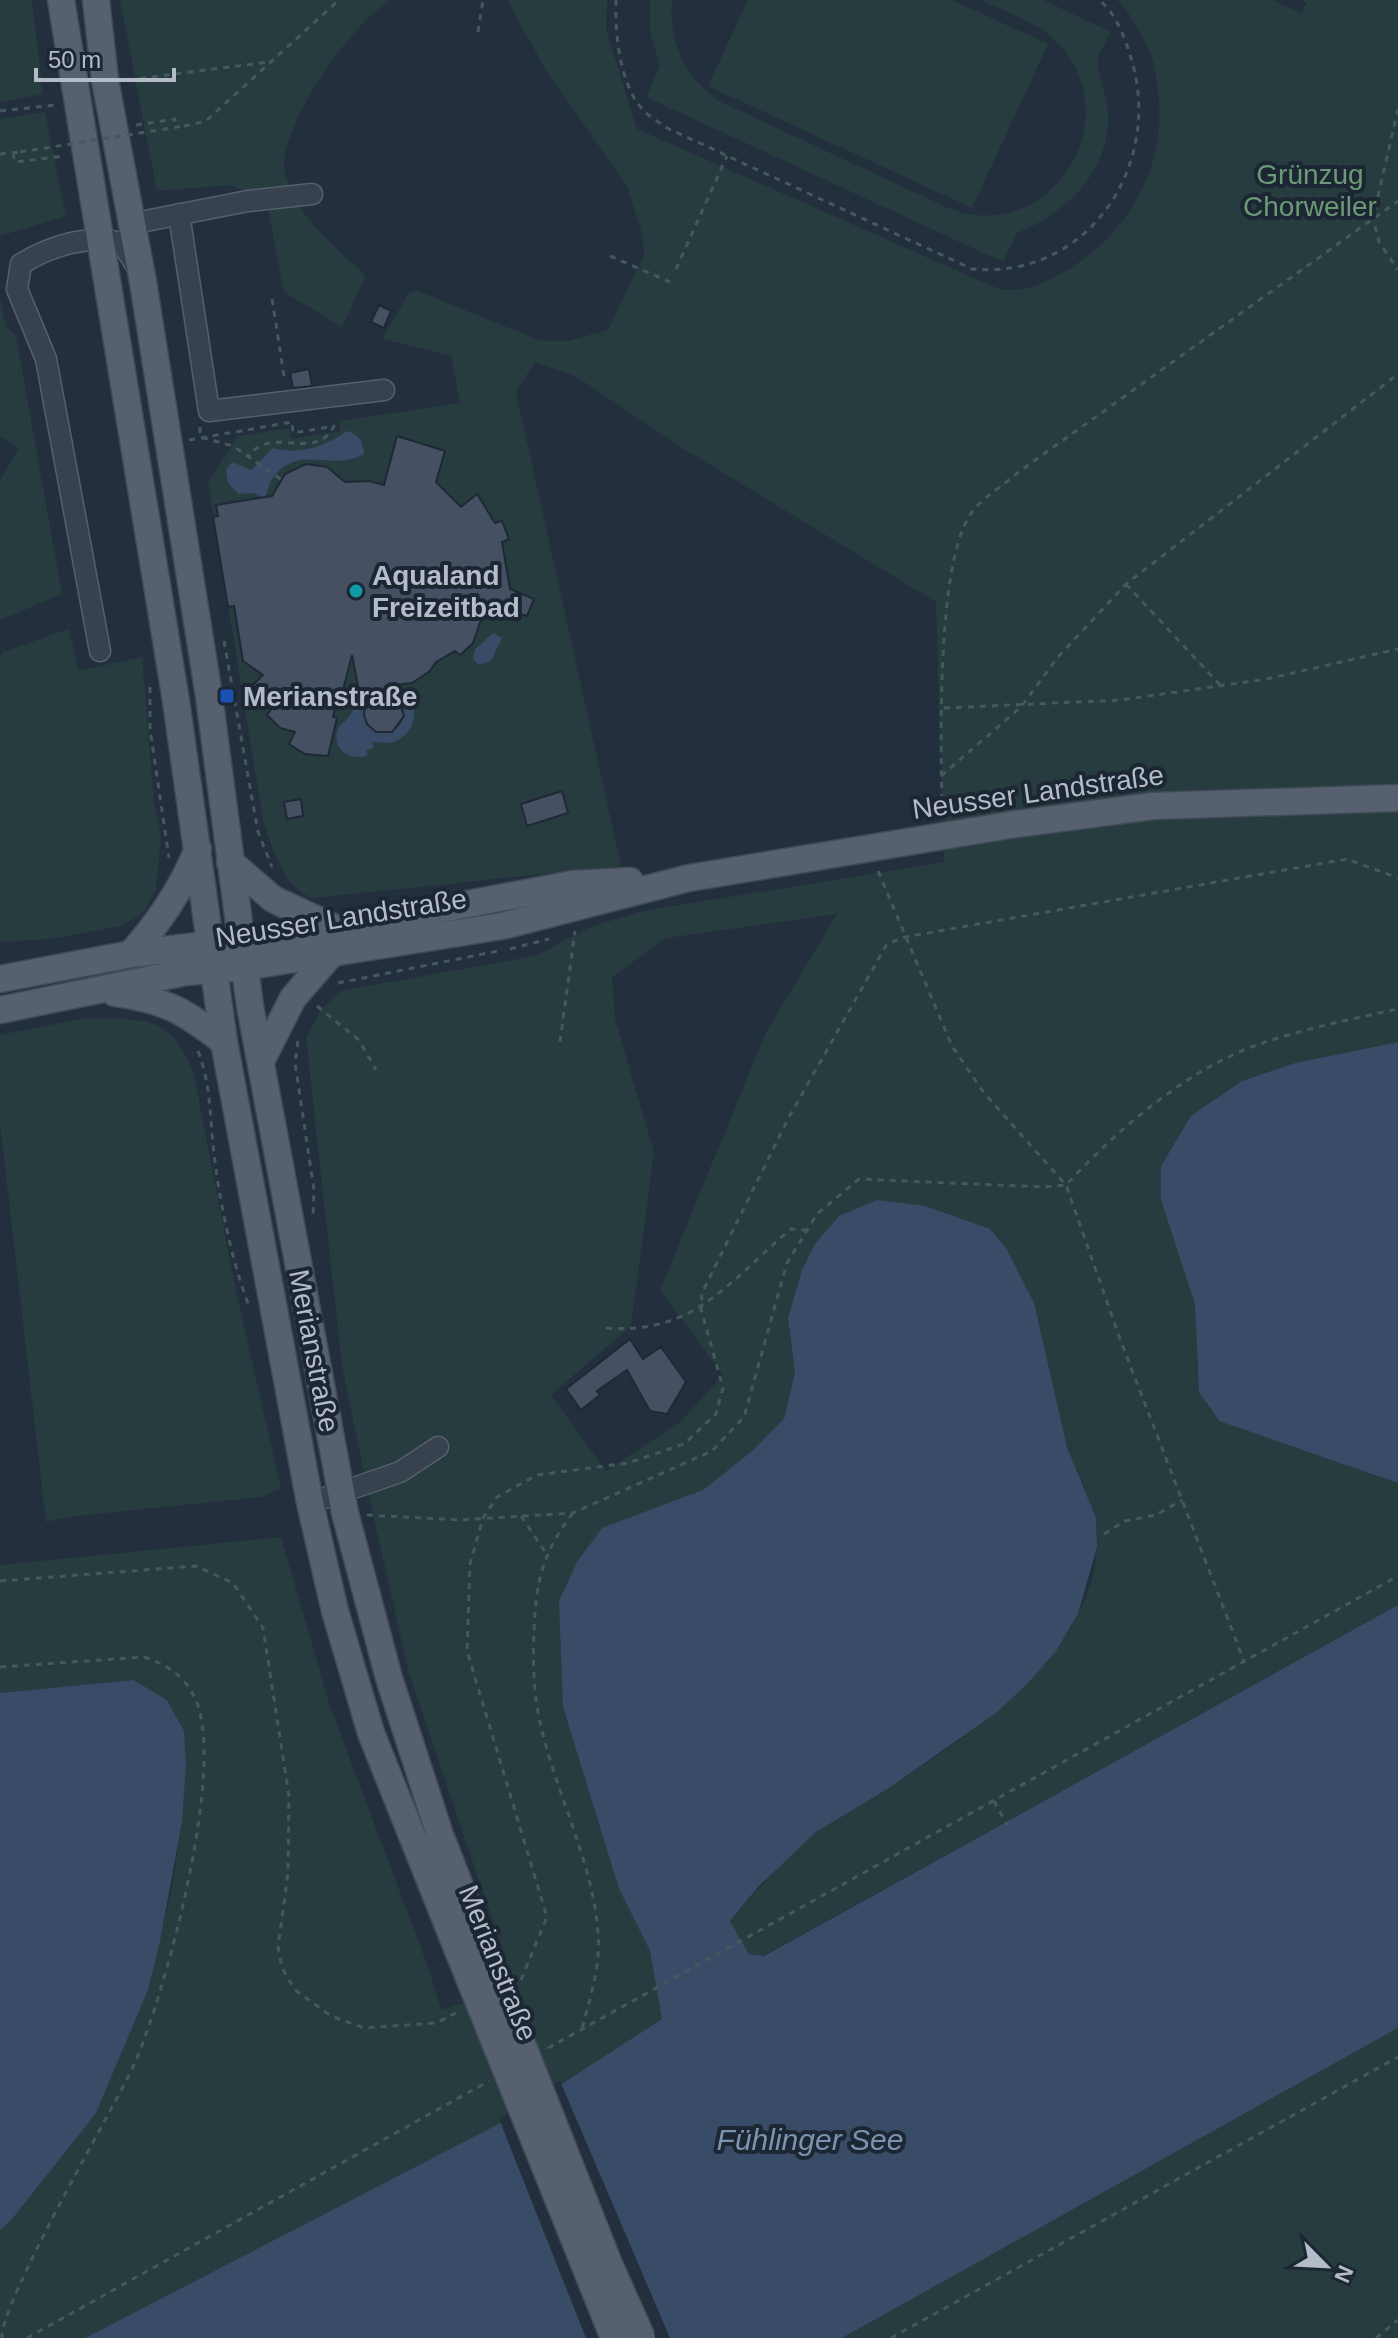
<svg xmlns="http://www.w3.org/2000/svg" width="1398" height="2338" font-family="Helvetica,sans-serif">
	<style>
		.green { fill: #263c3f; fill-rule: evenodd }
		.water { fill: #394c67 }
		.pier { fill: #242f3e }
		.building { fill: #455162; stroke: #1f2835; stroke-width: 2 }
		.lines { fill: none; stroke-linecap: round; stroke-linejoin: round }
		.minor-casing { stroke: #565f6c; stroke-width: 23 }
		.major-casing { stroke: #414a57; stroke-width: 29 }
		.path { stroke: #44595c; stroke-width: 3; stroke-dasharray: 6 6; stroke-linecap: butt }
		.minor { stroke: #38414e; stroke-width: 20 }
		.major { stroke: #56606e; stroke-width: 26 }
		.major-bridge-casing { stroke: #414a57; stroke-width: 29; stroke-linecap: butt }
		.path-bridge { stroke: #44595c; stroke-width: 3; stroke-dasharray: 6 6; stroke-linecap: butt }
		.major-bridge { stroke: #56606e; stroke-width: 26 }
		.culture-dot { fill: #0f9aa8; stroke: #1d2633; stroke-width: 3 }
		.transit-dot { fill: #1a4fb4; stroke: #1d2633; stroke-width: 3 }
		.labels { text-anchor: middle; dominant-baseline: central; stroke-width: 8; stroke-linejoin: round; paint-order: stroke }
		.park-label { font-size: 28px; fill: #6b9a76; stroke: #1d2633 }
		.poi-label { font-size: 28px; font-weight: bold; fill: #b4bcc9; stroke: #1d2633; text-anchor: start }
		.street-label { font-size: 28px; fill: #b4bcc9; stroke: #1d2633 }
		.water-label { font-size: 30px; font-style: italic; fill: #7c92b1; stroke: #1d2633 }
	</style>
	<rect width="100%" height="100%" fill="#242f3e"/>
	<path class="green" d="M0,0H32L43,94L0,102Z
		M120,0H390C351,25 287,116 284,163C283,173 292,195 298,204C314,231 343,254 366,276L342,327L284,292L265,193L251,195L232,185L157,191Z
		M507,0H607L606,30L637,129L999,289C1023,293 1040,285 1062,273C1127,237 1168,167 1158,91C1155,69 1153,54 1141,34C1134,23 1127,8 1117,0H1273L1301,13L1308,0H1398V1042L1295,1063L1242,1081L1161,1200C1173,1233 1187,1267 1195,1302C1204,1347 1184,1383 1219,1421L1398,1483V1605L763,1956L749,1954L730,1921C756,1891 783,1860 814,1834C836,1815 866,1802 891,1786C972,1734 1091,1655 1097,1547C1099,1506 1073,1470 1063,1432C1046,1361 1037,1287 990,1229L815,1244L802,1270L788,1318L795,1372L784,1419L752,1451L703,1490L659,1509L563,1707L619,1889L650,1951L663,2019L506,2120L85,2338H0V2230L96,2113L148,1990L172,1888L182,1822L133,1680L0,1693V1565L281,1537L330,1706L427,1964L441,2010L515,1987L409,1673L367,1488L342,1365L306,1038L320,1011L340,991L535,956L590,927L643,911L944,862L936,602L684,449L575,376L535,362L516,392L621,866L313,898C284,889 271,846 263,820L208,482L238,436L289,428L291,439L340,431V421L460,403L451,356L382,339L409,293L418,291L541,341H567L608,330L644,256L643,237L627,186L547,72ZM837,914L767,1030L660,1290L723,1375L680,1422L606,1471L551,1395L631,1326L654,1152L615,1019L612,977L666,938Z
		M650,0H672C668,42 685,77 719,101L948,208C1050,248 1132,119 1056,41C1036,21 1006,12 981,0H1043L1111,32C1107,40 1100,50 1098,60C1096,69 1108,100 1108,113C1110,171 1067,213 1017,233L1003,262L646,97L660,66L650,31Z
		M748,0H952L1048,44L972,208L708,86Z
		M45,112L66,216L0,236V119Z
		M0,299L6,327L16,336L62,594L0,620V481L19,448L0,436Z
		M69,629L79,671L142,657L154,802L161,836L156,889L144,912L122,926L50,939L0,942V658L3,652Z
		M114,1018C163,1021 172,1027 193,1070L236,1291L281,1489L261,1497L67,1517L46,1522L0,1123V1035L80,1019Z
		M1398,2028V2338H842Z"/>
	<path class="water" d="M347,431C359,435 363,441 364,454C331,473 296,441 271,481C268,486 268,493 264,498L253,493L239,494L228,483L226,470L232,462L251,470L273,448C301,455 324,447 347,431Z
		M493,633L502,638L491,661L479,665L473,659L475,649Z
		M400,685C422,703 418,734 391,743L372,742L374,747L366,751L368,755C352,762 330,750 338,729C340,723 342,725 346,720C354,713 355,700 361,691L370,694C350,742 405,742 404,712C404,702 396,698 392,690Z
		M1398,1042V1483L1219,1421L1199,1392L1195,1304L1161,1200V1166L1191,1116L1242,1081L1295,1063Z
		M877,1200L925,1206L990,1229L1006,1248L1034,1303L1067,1447L1096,1518L1097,1547L1078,1614L1056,1651L1028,1683L996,1713L892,1786L816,1832L759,1886L730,1921L749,1954L764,1956L1398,1605V2028L842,2338H85L506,2120L662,2019L650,1951L619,1889L563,1707L559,1601L577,1562L602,1528L703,1490L752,1451L784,1419L795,1372L788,1318L802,1270L815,1244L839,1216Z
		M133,1680L167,1700L184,1731L186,1765L182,1822L160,1941L148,1990L96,2113L12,2219L0,2230V1693Z"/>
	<path class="pier" d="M560,2081L670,2338H586L499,2119Z"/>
	<path class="building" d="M379,305L391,311L384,328L371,322Z
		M309,369L312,386L293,388L290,373Z
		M397,436L445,451L436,482L461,507L477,494L495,523L502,521L509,539L502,542L510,589L534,599L527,616L487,602L473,643L460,655L455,651L436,662L430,671L412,683L393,685L404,716L392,732H376L367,724L364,715L366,690L359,691L352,655L342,694L338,695L333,717L337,718L328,756L305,754L289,744L295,732L280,728L267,715L275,704L262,698L253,685L263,675L243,661L234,606L228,607L213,517L218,516L216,505L272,496L285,474L306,464L327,467L345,482L369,481L384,485Z
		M562,791L568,813L527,826L521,804Z
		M301,799L303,816L287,819L284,802Z
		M630,1339L643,1359L661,1347L686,1382L667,1414L650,1411L627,1370L597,1391L600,1395L581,1410L566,1389Z"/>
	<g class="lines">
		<g class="minor-casing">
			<path id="minor" d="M179,214L209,411L384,390
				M130,224L248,201L312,194
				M100,651L46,359L17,289L21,264C50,246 88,234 122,243L137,267
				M310,1503L400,1472L438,1447"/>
		</g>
		<g class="major-casing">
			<path id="major" d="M61,0L176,701L224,1042L310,1503L335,1611L371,1733L461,1958
				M96,0L105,80L143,282L209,696L250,1006L345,1513L389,1678L440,1835L483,1945
				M230,862L273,899L337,929
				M131,954C160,921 181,890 198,849
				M0,979L131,954L337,929L573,884L630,881
				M115,993C165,1000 185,1011 224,1042
				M0,1010L186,972L244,967L502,926L689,878L1016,824L1153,806L1398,798
				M262,1059L293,998L332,953"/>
		</g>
		<path class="path" d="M616,0C615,33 619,82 642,109C648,116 659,122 667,128L972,269C1088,280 1164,165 1131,58C1125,38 1116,13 1099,0
			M1305,0H1306
			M478,32L483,0
			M128,80L268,62
			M1398,109L1373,218L1379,242L1398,270
			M0,111L55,105
			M136,125L175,119L176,127
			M184,126L206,121L339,0
			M13,153L15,162L64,156
			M0,154L20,152
			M610,256L670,282
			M676,269L727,156
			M272,299L285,382
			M200,427V437L233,446L282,480
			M189,440L292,422L293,433L334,426C314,464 272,423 248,457
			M1126,584L1221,686
			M224,641L258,832L272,867
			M150,687V729L169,858
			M944,708L1121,700L1267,679L1398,649
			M941,776L1021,707L1058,657L1126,584L1398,374
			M942,812C941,746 936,567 970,515C980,499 1005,484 1020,471L1398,201
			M878,871L952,1046L984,1093L1066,1185L1120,1339L1244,1661
			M510,949L549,939
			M338,983L503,950
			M317,1006L359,1040L376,1070
			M298,1041L295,1063L314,1190L313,1216
			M560,1042L575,931
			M198,1051C211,1084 210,1119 214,1154C220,1204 232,1262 250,1309
			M606,1328C695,1335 729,1281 791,1229L807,1230
			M573,1513C542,1553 536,1582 534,1631C533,1661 533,1692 540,1722C555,1792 593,1861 598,1933C601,1965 590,1998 582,2029
			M367,1515L460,1520L573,1513L712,1451L744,1417L787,1263L817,1214L859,1179L1043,1187L1066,1185C1116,1131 1184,1072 1254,1046C1299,1030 1351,1019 1398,1009
			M521,1516L546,1553
			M1104,1534L1125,1521L1156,1515L1182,1500
			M0,1581L196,1566L233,1583L263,1628L289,1796L288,1873L278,1947L282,1968L295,1990L331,2016L364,2028L436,2023L458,2012
			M0,1667L144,1657C166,1664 183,1675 194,1696C229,1762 164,1999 133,2067C111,2113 0,2303 2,2338
			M994,1801L1007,1825
			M521,1980L547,1917L467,1651L470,1564L483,1518L497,1497L537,1475L628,1463L684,1444L716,1414L723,1388L701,1309L702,1293L789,1117L887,944L905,937L1347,859L1398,878
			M548,2048L1398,1576
			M27,2338L489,2081
			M891,2338L1398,2057
			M1376,2338L1398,2320"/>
		<use href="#minor" class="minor"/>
		<use href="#major" class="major"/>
		<g class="major-bridge-casing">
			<path id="major-bridge" d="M483,1945L609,2264L642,2338
				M461,1958L614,2338"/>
		</g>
		<path class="path-bridge" d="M20,152L184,126"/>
		<use href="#major-bridge" class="major-bridge"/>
	</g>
	<circle class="culture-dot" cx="356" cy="591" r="8"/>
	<rect class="transit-dot" x="219" y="688" width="16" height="16" rx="4"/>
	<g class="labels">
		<g class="park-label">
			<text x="1310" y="174">Grünzug<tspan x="1310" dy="32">Chorweiler</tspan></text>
		</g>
		<g class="poi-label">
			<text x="372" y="575">Aqualand<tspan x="372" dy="32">Freizeitbad</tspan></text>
			<text x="243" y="696">Merianstraße</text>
		</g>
		<g class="street-label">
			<text transform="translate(1038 792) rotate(-8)">Neusser Landstraße</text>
			<text transform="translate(341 918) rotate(-9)">Neusser Landstraße</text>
			<text transform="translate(314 1351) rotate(79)">Merianstraße</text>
			<text transform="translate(498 1963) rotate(68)">Merianstraße</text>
		</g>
		<g class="water-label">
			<text x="810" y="2139">Fühlinger See</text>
		</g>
	</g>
	<g transform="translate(1326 2266) rotate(114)" stroke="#1d2633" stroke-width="6" paint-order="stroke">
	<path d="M0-6L14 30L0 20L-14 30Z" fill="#b4bcc9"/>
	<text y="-12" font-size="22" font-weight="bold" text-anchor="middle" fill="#b4bcc9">N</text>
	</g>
	<path d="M36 68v12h138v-12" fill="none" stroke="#b4bcc9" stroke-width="4"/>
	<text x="48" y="68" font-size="24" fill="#b4bcc9" stroke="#1d2633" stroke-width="6" paint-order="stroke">50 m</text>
</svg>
